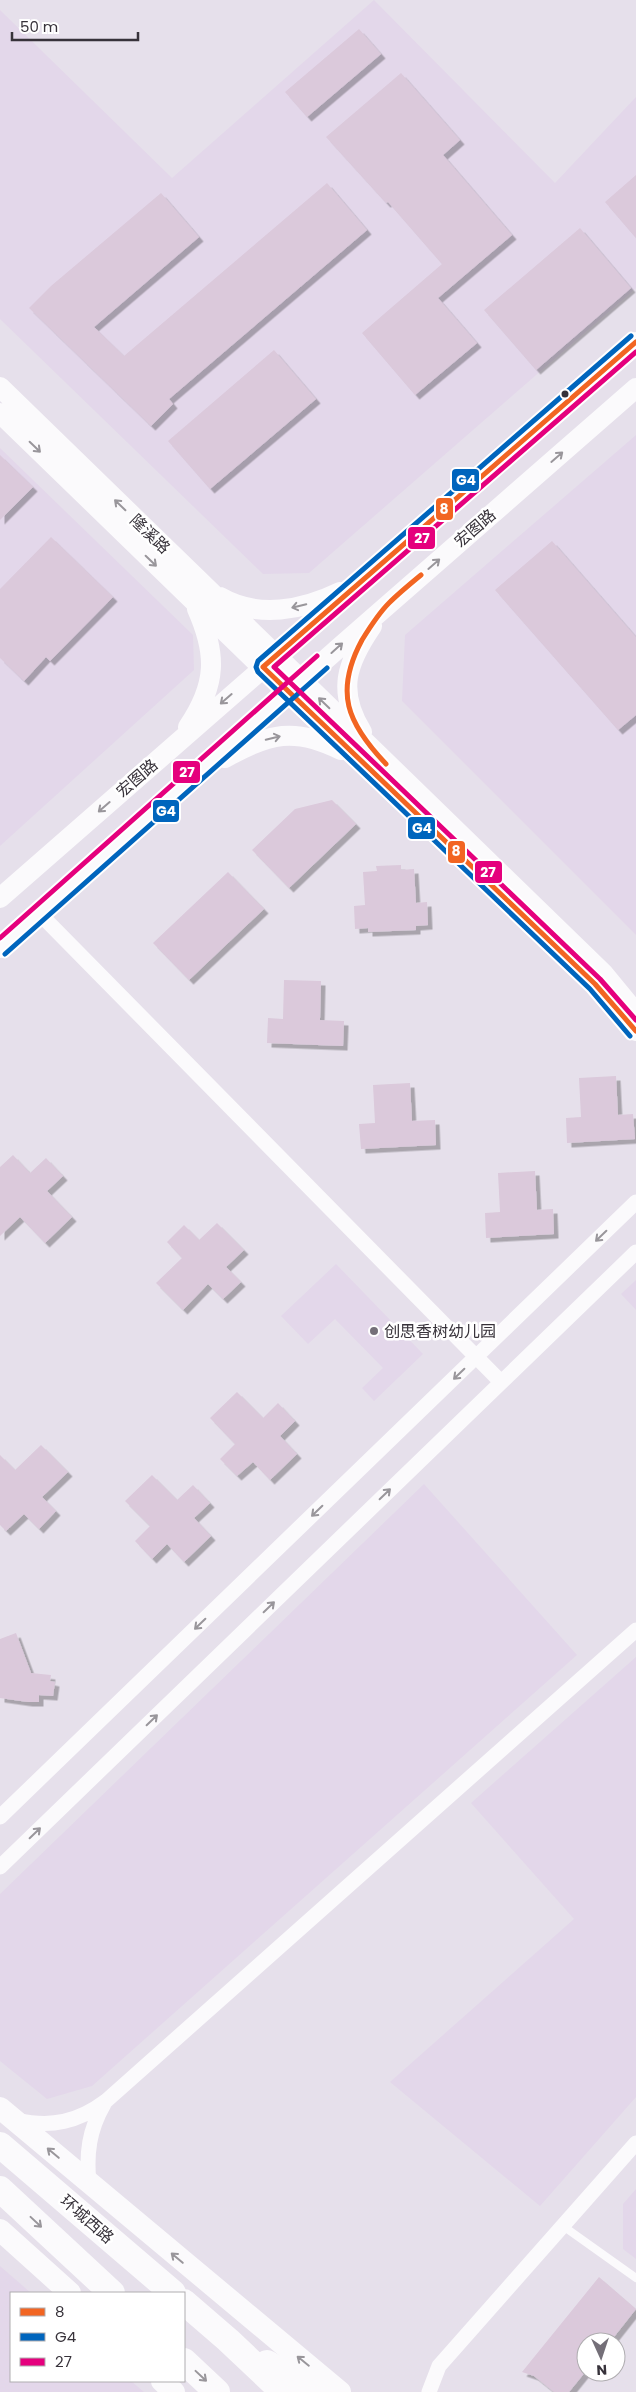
<svg xmlns="http://www.w3.org/2000/svg" width="636" height="2392" font-family="Poppins,'Noto Sans SC',sans-serif">
	<style>
		.built { fill: #e3d7ea }
		.building { fill: #dbc9db; filter: url(#shadow) }
		.lines { fill: none; stroke-linecap: round; stroke-linejoin: round }
		.lane { stroke: #fbfafc; stroke-width: 8 }
		.street { stroke: #fbfafc; stroke-width: 15 }
		.secondary { stroke: #fbfafc; stroke-width: 20 }
		.primary { stroke: #fbfafc; stroke-width: 22 }
		.highway { stroke: #fbfafc; stroke-width: 26 }
		.bus-1-casing { stroke: #fff; stroke-width: 9 }
		.bus-2-casing { stroke: #fff; stroke-width: 9 }
		.bus-3-casing { stroke: #fff; stroke-width: 9 }
		.bus-1 { stroke: #f26522; stroke-width: 5 }
		.bus-2 { stroke: #0065bd; stroke-width: 5 }
		.bus-3 { stroke: #e5007d; stroke-width: 5 }
		.oneway { stroke: #99969b }
		.bus-dot { fill: #37323a; stroke: #fff; stroke-width: 2 }
		.poi-dot { fill: #746f78; stroke: #fff; stroke-width: 2 }
		.labels { text-anchor: middle; dominant-baseline: central; stroke-width: 5; stroke-linejoin: round; paint-order: stroke }
		.street-label { font-size: 16px; fill: #37323a; stroke: #fff }
		.poi-label { font-size: 16px; fill: #37323a; stroke: #fff; text-anchor: start }
		.line-badge { stroke: #fff; stroke-width: 2 }
		.badge-label { font-size: 14px; text-anchor: middle; font-weight: bold; fill: #fff }
	</style>
	<defs>
		<filter id="shadow"><feDropShadow dx="4.5" dy="4.5" stdDeviation="0" flood-color="#0004"/></filter>
	</defs>
	<rect width="100%" height="100%" fill="#e6e0eb"/>
	<path class="built" d="M374,0L555,183L636,97V288L309,573L263,574L0,319V10L172,178Z
		M636,435V935L402,701L405,635Z
		M0,448L193,635L194,670L0,846Z
		M336,1264L423,1354L374,1401L362,1388L383,1368L335,1319L308,1344L281,1316Z
		M636,1280V1310L621,1294Z
		M424,1484L577,1655L92,2086L47,2099L0,2061V1894Z
		M636,1657V2097L540,2206L390,2082L574,1919L471,1803Z
		M636,2189V2259L623,2249V2204Z
		M0,2266L31,2293H11V2381H131L144,2392H0Z"/>
	<path class="building" d="M359,29L381,54L307,117L285,92Z
		M401,73L460,140L443,155L512,235L438,298L477,343L415,395L362,333L442,264L388,202L386,203L326,137Z
		M636,175V238L605,202Z
		M327,183L367,230L169,399L173,404L151,426L29,308L51,286L161,193L199,237L94,327L124,356Z
		M580,228L631,288L536,370L484,310Z
		M274,350L316,399L210,489L168,441Z
		M0,455L33,487L0,520Z
		M51,537L113,597L50,661L46,657L24,681L0,658V589Z
		M552,541L636,637V715L618,730L495,590Z
		M332,800L356,824L289,888L252,850L295,809Z
		M401,865V870L414,869L416,903L427,902L428,925L416,926V930L368,932V928L355,929L354,906L365,905L363,872L377,871L376,866Z
		M228,872L264,909L189,980L153,943Z
		M284,980L321,981L320,1020L344,1021L343,1046L267,1043L268,1018L283,1019Z
		M616,1076L618,1115L633,1114L635,1139L567,1143L566,1118L581,1117L579,1078Z
		M410,1083L412,1121L435,1120L436,1145L361,1149L359,1124L375,1123L373,1085Z
		M13,1155L30,1173L46,1158L63,1176L47,1191L72,1217L45,1243L20,1217L0,1236V1167Z
		M535,1171L537,1210L553,1209L554,1234L486,1238L485,1213L500,1212L498,1173Z
		M217,1223L244,1250L226,1267L241,1282L223,1299L208,1284L183,1310L156,1283L182,1258L167,1242L184,1225L199,1240Z
		M237,1392L263,1418L278,1403L295,1421L280,1436L297,1454L270,1480L253,1462L237,1476L220,1459L235,1444L210,1418Z
		M41,1445L68,1472L42,1497L56,1511L39,1529L24,1514L6,1531L0,1525V1455L15,1470Z
		M152,1475L177,1500L193,1485L210,1503L194,1518L211,1536L184,1562L167,1544L152,1559L135,1541L150,1526L125,1501Z
		M16,1633L31,1673L51,1675L50,1681L55,1682L53,1696L39,1695V1702H28L0,1698V1639Z
		M599,2277L636,2309L610,2342H586V2371L569,2392H554L534,2376L522,2372Z"/>
	<g class="lines">
		<path class="lane" d="M563,2226L636,2278"/>
		<path class="street" d="M39,913L501,1382
			M0,1817L636,1202
			M0,1867L636,1252
			M17,2120C51,2128 78,2122 106,2101L636,1630
			M89,2183C86,2154 89,2130 104,2104
			M429,2392L439,2366L636,2143"/>
		<path class="secondary" d="M0,387L604,974L636,1013
			M0,413L311,715L451,846
			M220,597C258,619 303,610 340,592
			M188,727C217,684 217,654 197,609
			M362,732C337,691 346,664 372,626
			M225,758C269,733 295,727 341,750
			M0,898L636,342
			M0,948L342,645L636,388
			M615,1005L636,1031"/>
		<path class="primary" d="M0,2108L340,2392
			M0,2230L70,2293
			M162,2381L174,2392"/>
		<path class="highway" d="M0,2145L173,2293
			M0,2189L112,2293
			M184,2302L228,2340L283,2392
			M184,2361L217,2392
			M267,2363L316,2392"/>
		<g class="bus-1-casing">
			<path id="bus-1" d="M636,342L263,667L595,984L636,1031
				M386,764C347,723 334,692 362,640C370,627 378,614 389,603C399,593 410,584 421,575"/>
		</g>
		<g class="bus-2-casing">
			<path id="bus-2" d="M5,954L327,668
				M630,1036L590,989L258,672L256,667L258,661L631,336"/>
		</g>
		<g class="bus-3-casing">
			<path id="bus-3" d="M636,352L274,667L600,979L636,1020
				M0,938L317,656"/>
		</g>
		<use href="#bus-1" class="bus-1"/>
		<use href="#bus-2" class="bus-2"/>
		<use href="#bus-3" class="bus-3"/>
	</g>
	<defs><path id="oneway-shaft" d="M-6 0H5M1.5-3L5.5 0L1.5 3" fill="none" stroke-width="1.6" stroke-linecap="round" stroke-linejoin="round" transform="scale(1.25)"/></defs>
	<g class="oneway">
		<use href="#oneway-shaft" transform="translate(35 447) rotate(44)"/>
		<use href="#oneway-shaft" transform="translate(557 457) rotate(-41)"/>
		<use href="#oneway-shaft" transform="translate(120 505) rotate(-136)"/>
		<use href="#oneway-shaft" transform="translate(151 561) rotate(44)"/>
		<use href="#oneway-shaft" transform="translate(434 564) rotate(-41)"/>
		<use href="#oneway-shaft" transform="translate(299 606) rotate(166)"/>
		<use href="#oneway-shaft" transform="translate(337 648) rotate(-42)"/>
		<use href="#oneway-shaft" transform="translate(226 699) rotate(139)"/>
		<use href="#oneway-shaft" transform="translate(324 703) rotate(-136)"/>
		<use href="#oneway-shaft" transform="translate(273 738) rotate(-14)"/>
		<use href="#oneway-shaft" transform="translate(104 807) rotate(139)"/>
		<use href="#oneway-shaft" transform="translate(601 1236) rotate(136)"/>
		<use href="#oneway-shaft" transform="translate(459 1374) rotate(136)"/>
		<use href="#oneway-shaft" transform="translate(385 1494) rotate(-44)"/>
		<use href="#oneway-shaft" transform="translate(317 1511) rotate(136)"/>
		<use href="#oneway-shaft" transform="translate(269 1607) rotate(-44)"/>
		<use href="#oneway-shaft" transform="translate(200 1624) rotate(136)"/>
		<use href="#oneway-shaft" transform="translate(152 1720) rotate(-44)"/>
		<use href="#oneway-shaft" transform="translate(35 1833) rotate(-44)"/>
		<use href="#oneway-shaft" transform="translate(53 2153) rotate(-140)"/>
		<use href="#oneway-shaft" transform="translate(36 2222) rotate(43)"/>
		<use href="#oneway-shaft" transform="translate(177 2258) rotate(-140)"/>
		<use href="#oneway-shaft" transform="translate(303 2361) rotate(-141)"/>
		<use href="#oneway-shaft" transform="translate(201 2376) rotate(43)"/>
	</g>
	<circle class="bus-dot" cx="565" cy="394" r="4.5"/>
	<circle class="poi-dot" cx="374" cy="1331" r="5"/>
	<g class="labels">
		<g class="street-label">
			<text transform="translate(475 528) rotate(-41)">宏图路</text>
			<text transform="translate(150 534) rotate(44)">隆溪路</text>
			<text transform="translate(137 778) rotate(-41)">宏图路</text>
			<text transform="translate(87 2219) rotate(41)">环城西路</text>
		</g>
		<g class="poi-label">
			<text x="384" y="1331">创思香树幼儿园</text>
		</g>
	</g>
	<g class="line-badge">
		<rect x="451" y="468" width="29" height="24" rx="5" fill="#0065bd"/>
		<rect x="435" y="497" width="19" height="24" rx="5" fill="#f26522"/>
		<rect x="407" y="526" width="29" height="24" rx="5" fill="#e5007d"/>
		<rect x="172" y="760" width="29" height="24" rx="5" fill="#e5007d"/>
		<rect x="152" y="799" width="28" height="24" rx="5" fill="#0065bd"/>
		<rect x="407" y="816" width="29" height="24" rx="5" fill="#0065bd"/>
		<rect x="447" y="840" width="19" height="24" rx="5" fill="#f26522"/>
		<rect x="474" y="860" width="29" height="24" rx="5" fill="#e5007d"/>
	</g>
	<g class="badge-label">
		<text x="466" y="485">G4</text>
		<text x="444" y="514">8</text>
		<text x="422" y="543">27</text>
		<text x="187" y="777">27</text>
		<text x="166" y="816">G4</text>
		<text x="422" y="833">G4</text>
		<text x="456" y="856">8</text>
		<text x="488" y="877">27</text>
	</g>
	<rect x="10" y="2292" width="175" height="90" fill="#ffffff" stroke="#afadb0"/>
	<rect x="20" y="2308" width="25" height="8" fill="#f26522" stroke="#afadb0"/>
	<text x="55" y="2317" font-size="15" fill="#37323a">8</text>
	<rect x="20" y="2333" width="25" height="8" fill="#0065bd" stroke="#afadb0"/>
	<text x="55" y="2342" font-size="15" fill="#37323a">G4</text>
	<rect x="20" y="2358" width="25" height="8" fill="#e5007d" stroke="#afadb0"/>
	<text x="55" y="2367" font-size="15" fill="#37323a">27</text>
	<g transform="translate(601 2357) rotate(177)"><circle r="24" fill="#ffffff" stroke="#afadb0"/>
	<path d="M0-4L9 19L0 12L-9 19Z" fill="#746f78"/>
	<text y="-8" font-size="14" font-weight="bold" text-anchor="middle" fill="#37323a">N</text>
	</g>
	<path d="M12 32v8h126v-8" fill="none" stroke="#37323a" stroke-width="2.5"/>
	<text x="20" y="32" font-size="15" fill="#37323a" stroke="#ffffff" stroke-width="4" paint-order="stroke">50 m</text>
</svg>
